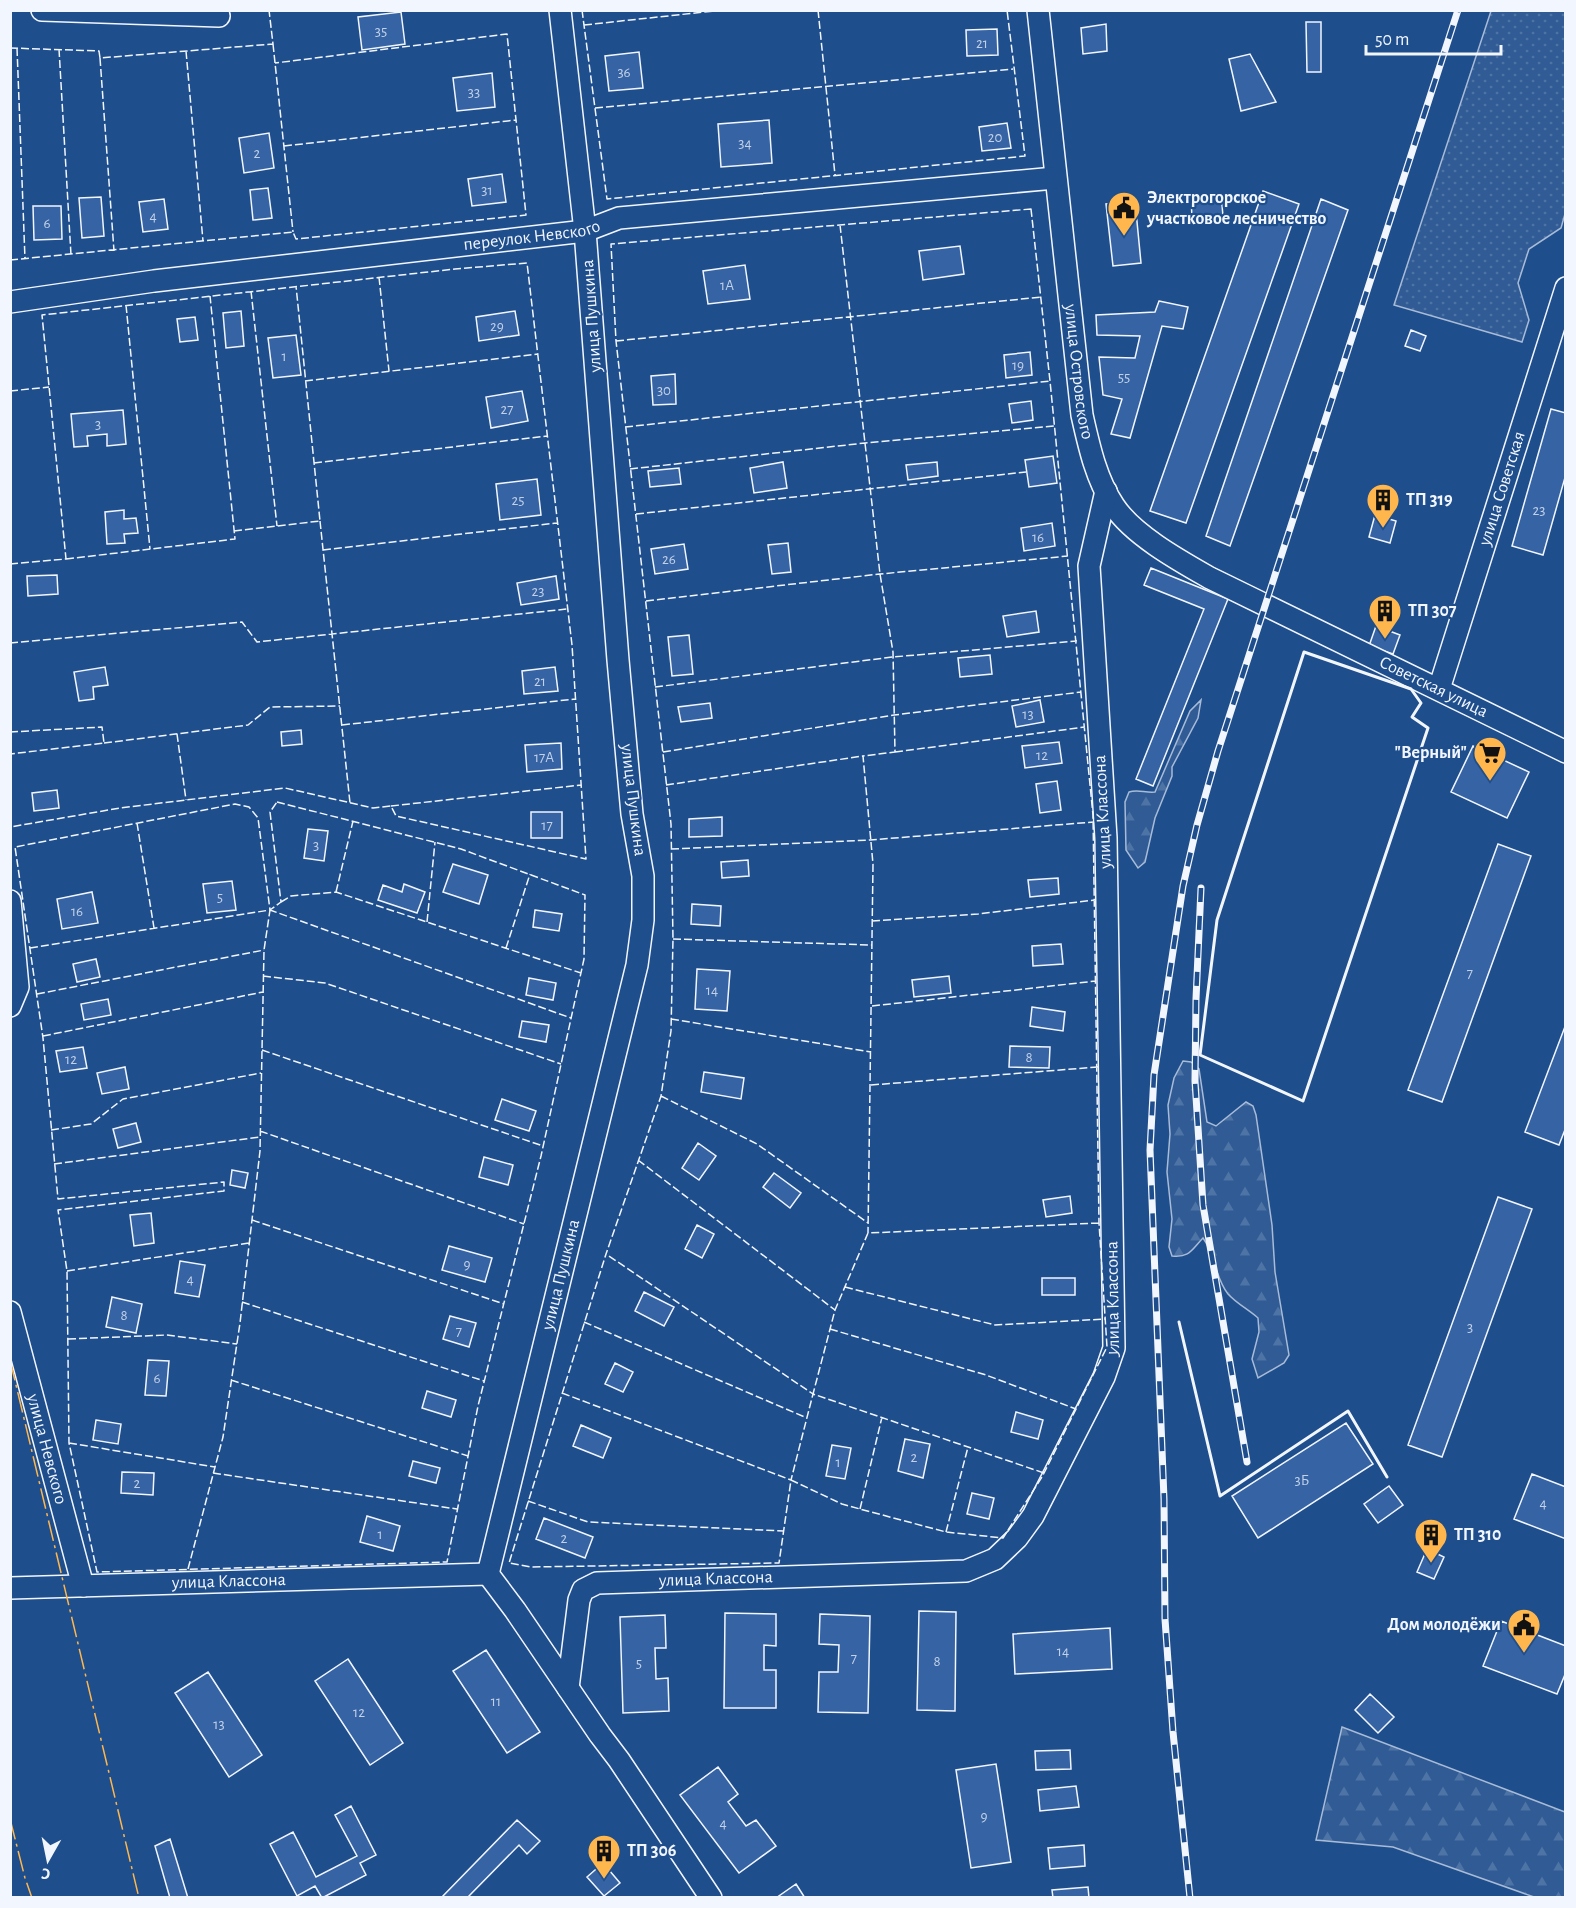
<svg xmlns="http://www.w3.org/2000/svg" width="1576" height="1908" font-family="'Alegreya Sans',sans-serif">
	<style>
		.green { fill: url(#green-dots); stroke: #a8bbd7; stroke-width: 1.5 }
		.forest { fill: url(#forest-firs); stroke: #a8bbd7; stroke-width: 1.5 }
		.building { fill: #3563a3; stroke: #f2f6ff; stroke-width: 1.5 }
		.lines { fill: none; stroke-linecap: round; stroke-linejoin: round }
		.minor-casing { stroke: #f2f6ff; stroke-width: 24 }
		.minor { stroke: #1f4e8c; stroke-width: 21 }
		.rail-casing { stroke: #f2f6ff; stroke-width: 7 }
		.rail { stroke: #1f4e8c; stroke-width: 4.5; stroke-dasharray: 14; stroke-linecap: butt }
		.fence { stroke: #f2f6ff; stroke-width: 1.5; stroke-dasharray: 8 3; stroke-linecap: butt }
		.wall { stroke: #f2f6ff; stroke-width: 3 }
		.power { stroke: #ffb74d; stroke-width: 1.5; stroke-dasharray: 21 4.5 3 4.5; stroke-linecap: butt }
		.labels { text-anchor: middle; dominant-baseline: central; stroke-width: 4.5; stroke-linejoin: round; paint-order: stroke }
		.number-label { font-size: 15px; fill: #c3d1e8 }
		.poi-label { font-size: 18px; font-weight: bold; fill: #f2f6ff; stroke: #1f4e8c; text-anchor: start }
		.street-label { font-size: 18px; fill: #f2f6ff; stroke: #1f4e8c }
	</style>
	<defs>
		<pattern id="green-dots" width="8" height="8" patternUnits="userSpaceOnUse" patternTransform="scale(1.5)"><rect width="8" height="8" fill="#305b95"/><path d="M2 2h.1M6 6h.1" fill="none" stroke="#4e73a5" stroke-width="1.8" stroke-linecap="round"/></pattern>
		<pattern id="forest-firs" width="22" height="20" patternUnits="userSpaceOnUse" patternTransform="scale(1.5)"><rect width="22" height="20" fill="#305b95"/><path d="M5 1l3.5 6h-7zM16 11l3.5 6h-7z" fill="#4e73a5"/></pattern>
	</defs>
	<rect width="100%" height="100%" fill="#1f4e8c"/>
	<path class="green" d="M1491,11H1565V214L1561,228L1529,249L1518,283L1529,320L1522,342L1394,305Z"/>
	<path class="forest" d="M1201,700L1198,718L1172,767V776L1155,818L1145,862L1138,868L1126,850L1125,802L1129,792C1138,789 1145,793 1155,792L1190,711Z
		M1183,1061L1191,1062L1199,1069L1207,1122L1216,1126L1246,1102L1253,1106L1256,1115L1272,1225L1275,1272L1289,1355L1284,1363L1258,1378L1252,1359L1259,1332L1258,1318C1249,1310 1236,1303 1228,1294C1215,1278 1215,1254 1203,1238C1192,1249 1190,1258 1172,1256L1169,1247L1172,1219L1167,1172L1170,1134L1168,1105L1174,1078Z
		M1342,1727L1565,1812V1897H1534L1393,1847L1316,1840Z"/>
	<path class="building" d="M401,12L405,44L362,50L358,17Z
		M1306,22H1321V72H1307Z
		M1106,24L1107,51L1083,54L1081,28Z
		M997,29L998,55L967,56L966,30Z
		M639,52L643,88L609,91L605,56Z
		M1250,54L1276,102L1241,111L1229,59Z
		M492,73L495,107L457,111L453,78Z
		M769,120L772,163L721,167L718,124Z
		M1007,123L1011,148L982,151L979,127Z
		M269,133L274,168L244,173L239,138Z
		M502,174L506,202L472,206L468,179Z
		M268,188L272,218L253,220L250,190Z
		M1263,191L1299,204L1186,523L1150,511Z
		M1221,194L1223,216L1192,219L1191,196Z
		M101,197L104,236L82,238L79,198Z
		M164,199L168,229L143,232L139,202Z
		M1321,199L1348,210L1230,546L1206,536Z
		M1135,201L1141,263L1113,266L1106,204Z
		M33,206H61L62,239L34,240Z
		M960,246L964,274L923,280L919,251Z
		M745,265L750,299L708,304L703,271Z
		M1159,301L1188,307L1183,329L1162,326L1130,438L1111,434L1122,399L1103,395L1099,357L1135,358L1140,336L1097,335L1096,315L1155,312Z
		M241,311L244,346L226,348L223,313Z
		M515,311L519,335L479,341L476,317Z
		M195,317L198,340L180,342L177,319Z
		M1411,330L1426,336L1420,351L1405,346Z
		M296,335L301,375L273,378L268,338Z
		M1030,352L1032,375L1006,378L1004,355Z
		M675,374L676,404L653,405L651,376Z
		M522,391L528,421L491,428L486,397Z
		M1031,401L1033,420L1012,423L1009,404Z
		M1551,409L1566,413V474L1543,555L1512,546Z
		M123,410L126,444L107,446V434L87,436L88,446L74,447L71,414Z
		M1053,456L1057,483L1029,487L1025,460Z
		M783,462L787,488L754,493L750,468Z
		M937,462L938,476L908,480L906,465Z
		M679,468L681,484L650,487L648,471Z
		M537,479L541,515L500,520L496,484Z
		M124,510V519L136,518L138,533L124,534L125,543L107,544L105,512Z
		M1375,515L1396,521L1390,543L1369,537Z
		M1052,523L1055,546L1024,551L1021,528Z
		M788,543L791,572L772,574L768,545Z
		M684,544L688,569L655,574L651,549Z
		M1151,568L1228,599L1153,786L1136,779L1204,609L1144,585Z
		M57,575L58,594L28,596L27,576Z
		M556,576L559,599L521,605L517,583Z
		M1036,611L1039,632L1007,637L1003,616Z
		M1376,626L1400,635L1393,654L1369,646Z
		M689,635L693,674L672,676L668,637Z
		M990,655L992,674L960,677L958,658Z
		M105,667L108,685L93,687L94,699L79,701L74,672Z
		M555,667L558,691L524,694L522,671Z
		M1040,700L1044,722L1016,727L1012,706Z
		M710,703L712,718L681,722L678,707Z
		M301,730L302,744L282,746L281,732Z
		M1059,742L1062,763L1025,768L1022,746Z
		M561,743L562,769L527,772L525,745Z
		M1473,746L1529,772L1507,818L1451,792Z
		M1057,781L1061,810L1040,813L1036,784Z
		M57,790L59,808L34,811L32,793Z
		M531,812H562V838H531Z
		M722,817V836L689,837V819Z
		M308,829L328,831L324,861L304,858Z
		M1498,844L1531,856L1442,1102L1408,1090Z
		M748,860L749,876L722,878L721,862Z
		M453,864L488,875L479,904L443,892Z
		M1058,878L1059,894L1030,897L1028,880Z
		M232,881L236,910L207,913L203,884Z
		M404,884L425,892L417,913L378,900L383,885L402,892Z
		M92,892L98,923L62,929L57,899Z
		M692,904L721,906L720,926L691,924Z
		M535,910L562,914L559,931L533,927Z
		M1061,944L1063,964L1033,966L1032,946Z
		M96,959L100,977L77,982L73,964Z
		M697,969L730,971L727,1011L695,1009Z
		M949,976L951,993L914,997L912,980Z
		M529,978L556,983L553,1000L526,995Z
		M108,999L111,1015L84,1020L81,1004Z
		M1032,1007L1065,1012L1063,1031L1030,1026Z
		M522,1021L549,1025L546,1042L519,1037Z
		M1566,1024V1127L1559,1145L1525,1132Z
		M1010,1046L1050,1047L1049,1068L1009,1067Z
		M83,1047L87,1068L60,1072L56,1051Z
		M125,1067L129,1089L102,1094L97,1073Z
		M704,1072L744,1078L741,1099L701,1092Z
		M502,1099L536,1111L529,1131L495,1120Z
		M136,1123L141,1142L118,1148L113,1129Z
		M698,1143L716,1156L699,1180L682,1168Z
		M484,1157L513,1165L508,1185L479,1177Z
		M232,1170L248,1173L245,1188L230,1185Z
		M774,1173L801,1193L790,1208L763,1187Z
		M1070,1196L1072,1213L1046,1217L1043,1200Z
		M1498,1197L1532,1209L1442,1457L1408,1445Z
		M151,1213L154,1243L134,1246L130,1215Z
		M697,1225L714,1234L702,1258L685,1249Z
		M449,1246L492,1258L485,1282L442,1270Z
		M180,1261L205,1265L199,1297L175,1293Z
		M1042,1278H1075V1295H1042Z
		M644,1292L674,1307L664,1326L635,1311Z
		M112,1297L142,1304L136,1333L106,1327Z
		M450,1316L476,1323L469,1347L443,1339Z
		M148,1360L169,1361L166,1396L145,1395Z
		M615,1363L633,1372L623,1392L605,1384Z
		M427,1391L456,1400L451,1417L422,1408Z
		M1016,1412L1043,1420L1038,1439L1011,1432Z
		M96,1420L121,1424L118,1444L93,1440Z
		M1346,1423L1373,1464L1258,1538L1232,1496Z
		M581,1425L611,1438L603,1458L573,1446Z
		M905,1439L930,1444L923,1478L898,1471Z
		M832,1445L851,1448L845,1479L826,1476Z
		M413,1461L440,1468L436,1483L409,1476Z
		M122,1472L154,1473L153,1495L121,1493Z
		M1532,1474L1566,1487V1539L1514,1519Z
		M1389,1486L1403,1505L1378,1523L1364,1504Z
		M972,1493L994,1498L989,1519L967,1514Z
		M367,1516L400,1526L393,1551L360,1542Z
		M544,1518L593,1537L585,1558L536,1539Z
		M1427,1549L1444,1557L1434,1579L1417,1572Z
		M919,1611L956,1612L955,1711L917,1710Z
		M725,1613L776,1614V1646L764,1645V1670H776V1708H724Z
		M820,1614L870,1616L868,1713L818,1712L819,1672H838L839,1645L819,1644Z
		M665,1615L666,1648H655L656,1679L668,1678L669,1711L623,1713L620,1617Z
		M1501,1621L1566,1646V1672L1557,1694L1483,1666Z
		M1110,1628L1112,1669L1015,1674L1013,1634Z
		M486,1650L540,1732L507,1753L453,1671Z
		M348,1659L403,1743L370,1765L315,1681Z
		M208,1672L262,1755L229,1777L175,1693Z
		M1370,1694L1394,1717L1378,1733L1355,1710Z
		M1070,1750L1071,1769L1036,1770L1035,1751Z
		M996,1764L1011,1862L971,1868L956,1770Z
		M718,1767L738,1794L728,1802L746,1826L756,1820L776,1846L739,1873L680,1795Z
		M1076,1786L1079,1807L1040,1811L1038,1790Z
		M351,1806L376,1855L360,1863L366,1875L322,1898L315,1886L297,1896L270,1844L293,1832L316,1877L357,1856L335,1815Z
		M517,1820L540,1841L527,1854L519,1845L467,1898H441Z
		M170,1839L188,1898H170L155,1846Z
		M1084,1845L1085,1866L1050,1869L1048,1848Z
		M603,1863L620,1883L604,1896L587,1877Z
		M796,1884L805,1898H776Z
		M1088,1887L1089,1898H1053L1052,1890Z"/>
	<g class="lines">
		<g class="minor-casing">
			<g id="minor">
				<path d="M42,10L219,16"/>
				<path id="s1" d="M1038,10L1082,415C1089,446 1096,479 1114,506C1133,535 1180,561 1210,578L1566,752"/>
				<path id="s2" d="M10,302L154,281L585,231L619,218L1055,178"/>
				<path id="s3" d="M1439,689L1566,288"/>
				<path d="M10,901L18,987L10,1006"/>
				<path id="s4" d="M10,1312L83,1586"/>
				<path id="s5" d="M488,1574L637,965L643,920V876L632,814L618,660L585,231L560,10"/>
				<path d="M488,1574L515,1610L600,1735L619,1760L711,1898"/>
				<path id="s6" d="M10,1588L488,1574"/>
				<path id="s7" d="M568,1688L579,1600L583,1590L597,1583L966,1571L995,1559L1017,1538L1033,1516L1104,1377L1114,1348L1106,838L1089,566L1106,491"/>
			</g>
		</g>
		<use href="#minor" class="minor"/>
		<g class="rail-casing">
			<path id="rail" d="M1201,888L1196,999L1195,1081L1203,1205L1247,1462
				M1190,1898L1173,1732L1165,1619L1164,1499L1150,1150L1154,1075L1183,886L1197,825L1218,751L1458,10"/>
		</g>
		<use href="#rail" class="rail"/>
		<path class="fence" d="M582,10L607,199L1025,156L1007,10
			M818,10L835,175
			M584,25L723,10
			M273,44L293,232
			M10,48L99,51L100,58L273,44L269,10
			M17,48L25,259
			M59,49L71,255
			M186,51L203,241
			M100,58L114,251
			M595,108L1013,69
			M284,146L516,120
			M1031,209L1050,381L1093,815L1099,1223L1107,1347L1042,1477L1003,1538L946,1532L860,1509L842,1504L791,1480L779,1563L531,1567L509,1563L606,1254L661,1096L671,1031L673,939L671,824L616,341L611,244Z
			M840,225L880,574L893,652L895,752L863,756L873,864L868,1233
			M10,260L293,232L296,239L526,215L507,34L275,63
			M379,277L389,371
			M251,291L277,526
			M126,305L150,549
			M616,341L1041,297
			M305,381L538,354
			M10,391L49,387
			M625,427L1050,381
			M314,463L547,436
			M630,469L865,443L1055,426
			M636,514L1026,472
			M320,521L350,803
			M234,531L320,521L296,286
			M323,550L557,523
			M66,559L235,539L210,296
			M10,564L66,559L42,315L455,269L527,263L572,645L586,859L396,816L391,806L373,808L285,788L120,808L10,827
			M646,601L880,574L1068,556
			M10,643L242,622L257,642L567,609
			M655,687L893,657L1077,641
			M342,725L575,699
			M10,732L102,727L104,743L10,754
			M177,734L186,800
			M104,743L248,725L270,707L340,706
			M663,752L894,715L1081,692
			M895,752L1085,727
			M666,785L863,756
			M277,802L461,849L585,895L584,959L541,1156L478,1406L447,1562L97,1572L69,1443L67,1271L58,1210L224,1191V1182L58,1199L43,1038L15,847L235,804L249,807L258,818L270,910L281,902L270,812Z
			M391,806L581,785
			M137,823L154,928
			M671,849L870,840L1094,822
			M336,892L353,821
			M281,902L291,896L336,892L581,973
			M872,921L978,914L1095,900
			M427,922L435,842
			M673,939L872,945
			M30,948L270,910L571,1018
			M506,948L530,874
			M263,976L325,983L561,1064
			M37,994L264,950
			M872,1006L1096,981
			M671,1019L871,1052
			M43,1036L263,992
			M262,1050L543,1146
			M871,1085L1098,1067
			M661,1096L757,1144L868,1223
			M51,1130L91,1124L123,1099L261,1073
			M260,1131L524,1224
			M638,1160L835,1310
			M54,1164L260,1137
			M252,1220L504,1304
			M67,1271L249,1243
			M845,1287L995,1325L1105,1319
			M242,1302L484,1381
			M584,1322L807,1418
			M830,1329L986,1375L1076,1409
			M68,1339L167,1335L237,1344
			M231,1380L468,1456
			M562,1393L791,1480L813,1394L606,1254
			M69,1443L215,1467
			M213,1473L457,1509
			M1044,1473L813,1394L835,1310L868,1233L1099,1223
			M528,1501L588,1522L784,1531
			M860,1509L882,1417
			M946,1532L968,1447
			M188,1569L223,1437L240,1323L260,1151L264,950L270,910"/>
		<path class="wall" d="M1304,652L1411,689L1421,703L1412,717L1428,728L1303,1101L1200,1055L1217,920Z
			M1179,1322L1220,1496L1348,1411L1387,1477"/>
		<path class="power" d="M10,1360L139,1898
			M10,1819L25,1878L32,1898"/>
	</g>
	<defs>
		<g id="civic-pin" transform="scale(1.725)"><path d="M0 17L-7.5 6A9.5 9.5 0 1 1 7.5 6Z" fill="#ffb74d" stroke="#1f4e8c"/><path d="M-.6-6.5H3V-4.5H.6V-3L4-1V1h2V6H-6V1h2V-1L-.6-3ZM-1.2 2.5V6h2.4V2.5Z" fill="#111"/></g>
		<g id="building-pin" transform="scale(1.725)"><path d="M0 17L-7.5 6A9.5 9.5 0 1 1 7.5 6Z" fill="#ffb74d" stroke="#1f4e8c"/><path d="M-4-6H4V6H1V3H-1V6H-4ZM-2.5-4.3h1.7v1.8h-1.7ZM.8-4.3h1.7v1.8H.8ZM-2.5-1h1.7V.8h-1.7ZM.8-1h1.7V.8H.8Z" fill="#111"/></g>
		<g id="supermarket-pin" transform="scale(1.725)"><path d="M0 17L-7.5 6A9.5 9.5 0 1 1 7.5 6Z" fill="#ffb74d" stroke="#1f4e8c"/><path d="M-6-5.5h2.5l.6 2H6L4.5 2H-2.5L-4.4-4H-6ZM-1.5 3.2a1.3 1.3 0 1 0 .1 0ZM3 3.2a1.3 1.3 0 1 0 .1 0Z" fill="#111"/></g>
	</defs>
	<g fill-rule="evenodd">
		<use href="#civic-pin" x="1124" y="208"/>
		<use href="#building-pin" x="1383" y="500"/>
		<use href="#building-pin" x="1385" y="611"/>
		<use href="#supermarket-pin" x="1490" y="753"/>
		<use href="#building-pin" x="1431" y="1535"/>
		<use href="#civic-pin" x="1524" y="1625"/>
		<use href="#building-pin" x="604" y="1851"/>
	</g>
	<g class="labels">
		<g class="number-label">
			<text x="381" y="31">35</text>
			<text x="982" y="43">21</text>
			<text x="624" y="72">36</text>
			<text x="474" y="92">33</text>
			<text x="995" y="137">20</text>
			<text x="745" y="143">34</text>
			<text x="257" y="153">2</text>
			<text x="487" y="190">31</text>
			<text x="153" y="216">4</text>
			<text x="47" y="223">6</text>
			<text x="727" y="285">1А</text>
			<text x="497" y="326">29</text>
			<text x="284" y="356">1</text>
			<text x="1018" y="365">19</text>
			<text x="1124" y="377">55</text>
			<text x="664" y="390">30</text>
			<text x="507" y="409">27</text>
			<text x="98" y="424">3</text>
			<text x="518" y="500">25</text>
			<text x="1539" y="510">23</text>
			<text x="1038" y="537">16</text>
			<text x="669" y="559">26</text>
			<text x="538" y="591">23</text>
			<text x="540" y="681">21</text>
			<text x="1028" y="714">13</text>
			<text x="1042" y="755">12</text>
			<text x="544" y="757">17А</text>
			<text x="547" y="825">17</text>
			<text x="316" y="845">3</text>
			<text x="220" y="897">5</text>
			<text x="77" y="911">16</text>
			<text x="1470" y="973">7</text>
			<text x="712" y="990">14</text>
			<text x="1029" y="1057">8</text>
			<text x="71" y="1059">12</text>
			<text x="467" y="1264">9</text>
			<text x="190" y="1279">4</text>
			<text x="124" y="1315">8</text>
			<text x="1470" y="1327">3</text>
			<text x="459" y="1331">7</text>
			<text x="157" y="1378">6</text>
			<text x="914" y="1457">2</text>
			<text x="838" y="1462">1</text>
			<text x="1302" y="1480">3Б</text>
			<text x="137" y="1483">2</text>
			<text x="1543" y="1503">4</text>
			<text x="380" y="1534">1</text>
			<text x="564" y="1538">2</text>
			<text x="1063" y="1651">14</text>
			<text x="854" y="1658">7</text>
			<text x="937" y="1661">8</text>
			<text x="639" y="1663">5</text>
			<text x="496" y="1701">11</text>
			<text x="359" y="1712">12</text>
			<text x="219" y="1724">13</text>
			<text x="984" y="1816">9</text>
			<text x="723" y="1823">4</text>
		</g>
		<g class="poi-label">
			<text x="1147" y="198">Электрогорское<tspan x="1147" dy="21">участковое лесничество</tspan></text>
			<text x="1406" y="500">ТП 319</text>
			<text x="1408" y="611">ТП 307</text>
			<text x="1467" y="753" text-anchor="end">"Верный"</text>
			<text x="1454" y="1535">ТП 310</text>
			<text x="1501" y="1625" text-anchor="end">Дом молодёжи</text>
			<text x="627" y="1851">ТП 306</text>
		</g>
		<g class="street-label">
			<text stroke="none"><textPath href="#s2" startOffset="526">переулок Невского</textPath></text>
			<text transform="translate(592 316) rotate(-94)">улица Пушкина</text>
			<text stroke="none"><textPath href="#s1" startOffset="364">улица Островского</textPath></text>
			<text stroke="none"><textPath href="#s3" startOffset="210">улица Советская</textPath></text>
			<text stroke="none"><textPath href="#s1" startOffset="874">Советская улица</textPath></text>
			<text transform="translate(633 800) rotate(83)">улица Пушкина</text>
			<text transform="translate(1103 812) rotate(-93)">улица Классона</text>
			<text stroke="none"><textPath href="#s5" startOffset="308">улица Пушкина</textPath></text>
			<text stroke="none"><textPath href="#s7" startOffset="810">улица Классона</textPath></text>
			<text stroke="none"><textPath href="#s4" startOffset="142">улица Невского</textPath></text>
			<text stroke="none"><textPath href="#s7" startOffset="234">улица Классона</textPath></text>
			<text stroke="none"><textPath href="#s6" startOffset="219">улица Классона</textPath></text>
		</g>
	</g>
	<rect width="1576" height="1908" fill="none" stroke="#f2f6ff" stroke-width="24"/>
	<g transform="translate(48 1860) rotate(189)" stroke="#1f4e8c" stroke-width="4.5" paint-order="stroke">
	<path d="M0-4.5L10 22L0 15L-10 22Z" fill="#f2f6ff"/>
	<text y="-9" font-size="16" font-weight="bold" text-anchor="middle" fill="#f2f6ff">С</text>
	</g>
	<path d="M1366 45v9h135v-9" fill="none" stroke="#f2f6ff" stroke-width="3"/>
	<text x="1375" y="45" font-size="18" fill="#f2f6ff" stroke="#1f4e8c" stroke-width="4.5" paint-order="stroke">50 m</text>
</svg>
